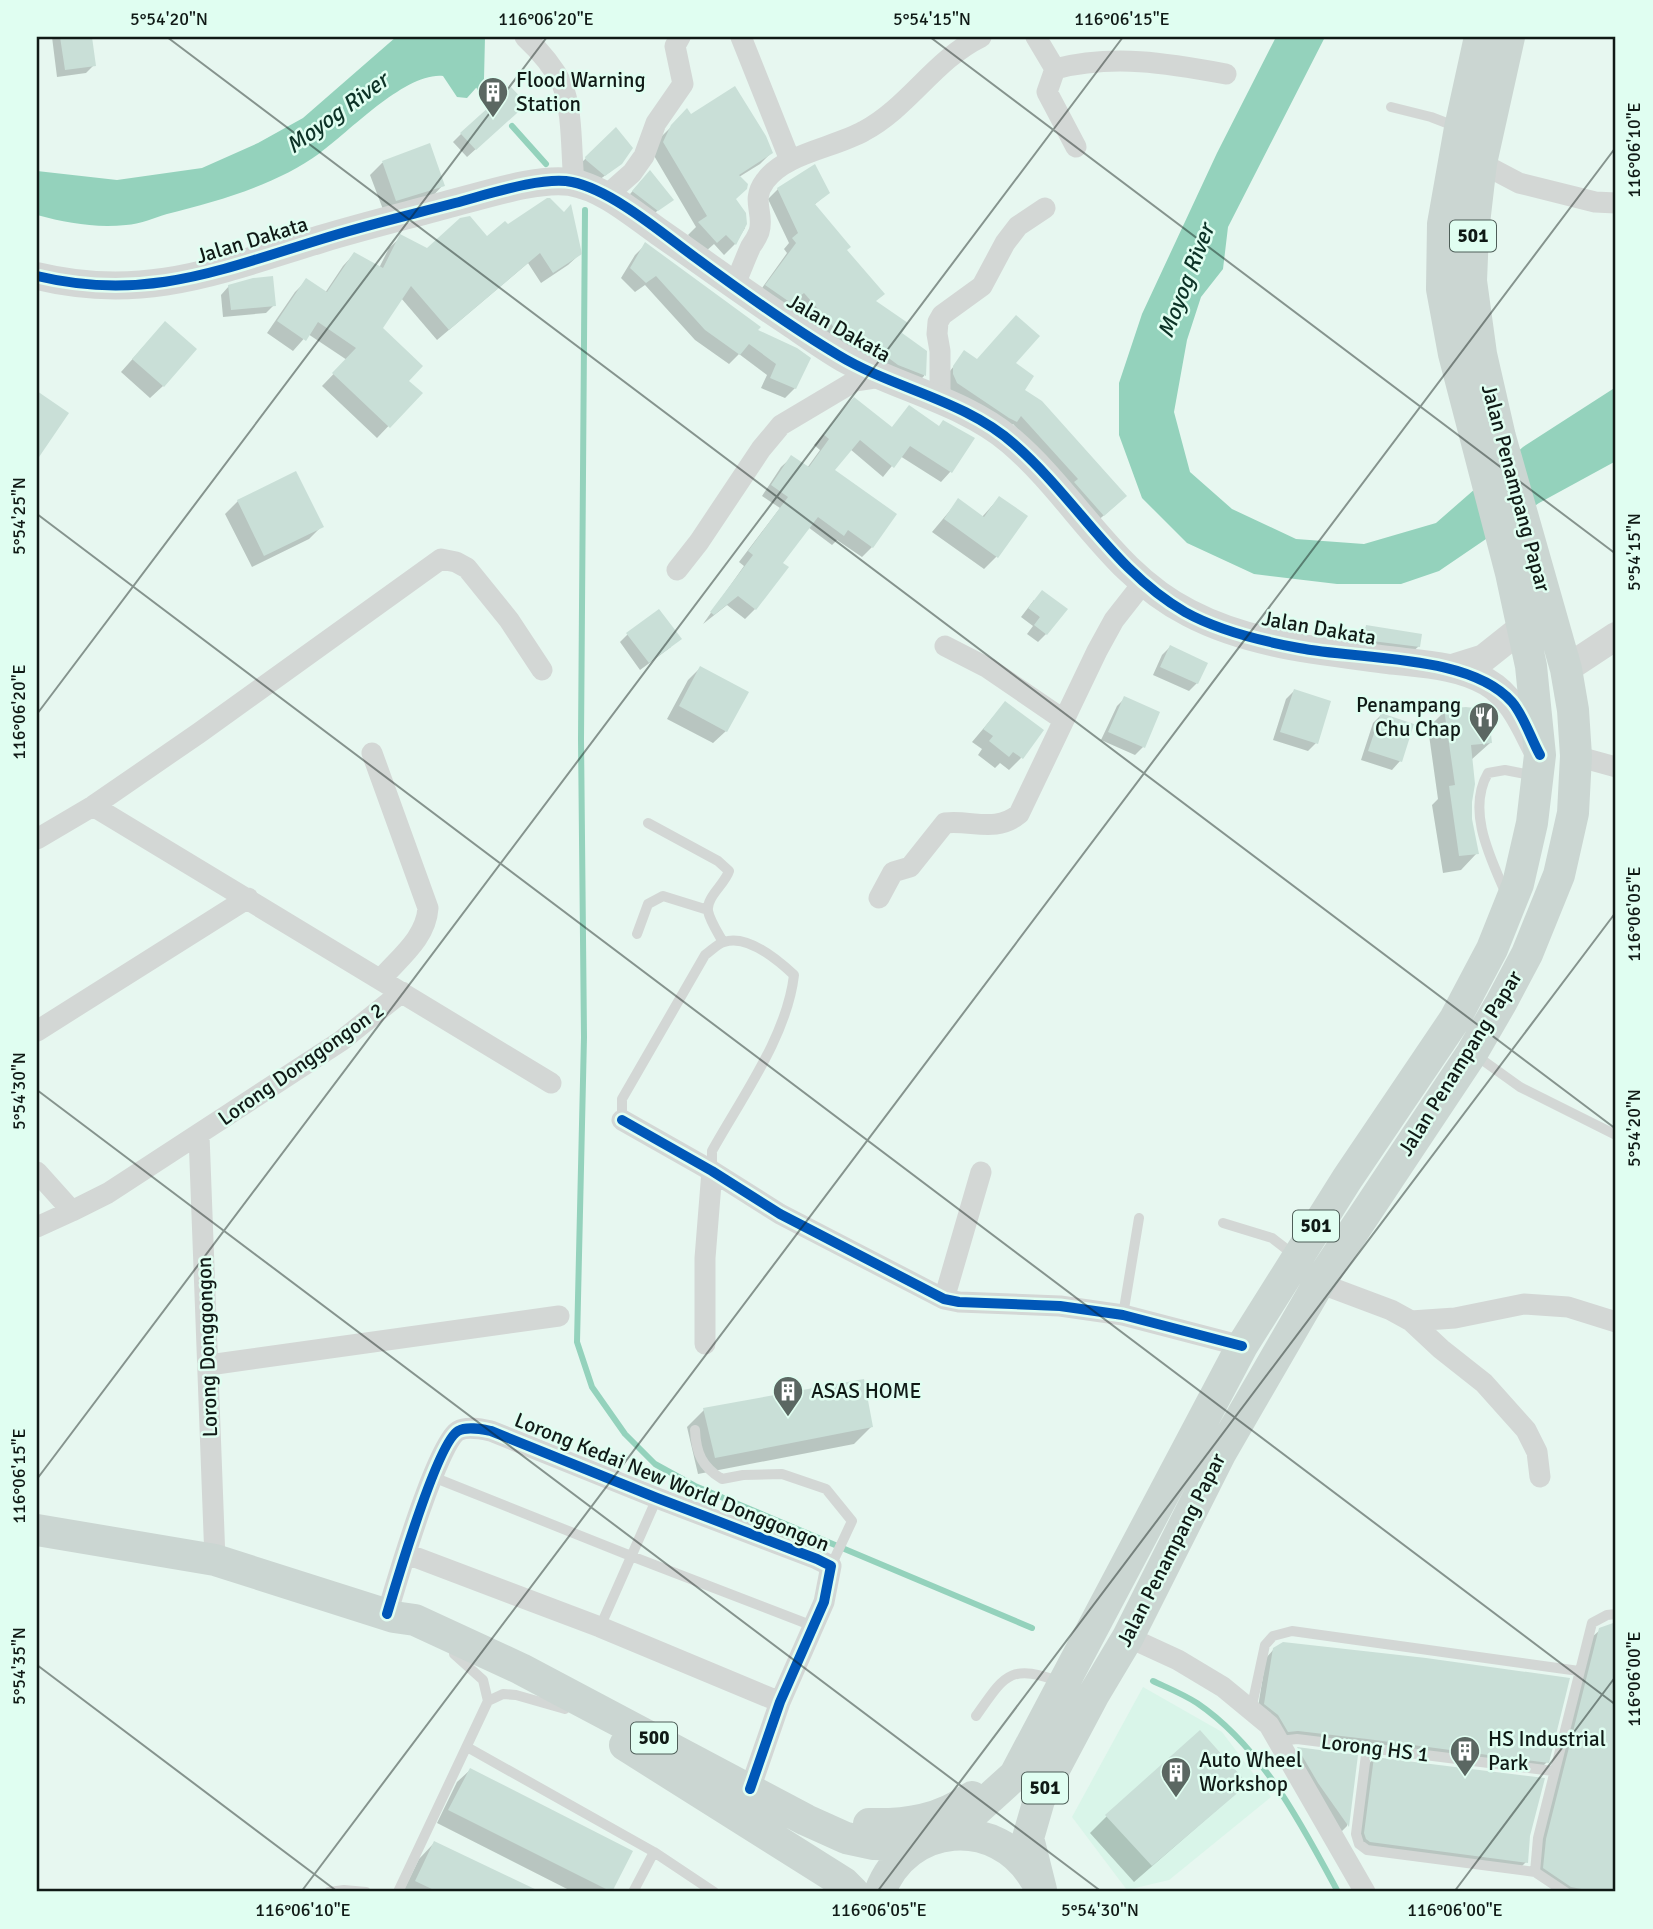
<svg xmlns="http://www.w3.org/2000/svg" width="1653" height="1929" font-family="Signika,sans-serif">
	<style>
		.built { fill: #d9f5e9 }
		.water { fill: #94d2bc }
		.shadow { fill: #0003 }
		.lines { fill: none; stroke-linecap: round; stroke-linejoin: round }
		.stream { stroke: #94d2bc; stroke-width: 6 }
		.building { fill: #c9dfd7 }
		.lane { stroke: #d3d7d5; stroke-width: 10 }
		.street { stroke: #d3d7d5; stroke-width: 21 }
		.secondary { stroke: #d3d7d5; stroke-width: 28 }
		.primary { stroke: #cbd6d2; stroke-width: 32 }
		.cycleway-casing { stroke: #e0fef1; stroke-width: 15 }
		.cycleway { stroke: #0057b8; stroke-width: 10 }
		.ticks { fill: none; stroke: #101a16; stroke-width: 2; stroke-opacity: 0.45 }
		.labels { text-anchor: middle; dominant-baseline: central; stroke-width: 5; stroke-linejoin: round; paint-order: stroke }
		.shield { fill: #e0fef1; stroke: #4e5e58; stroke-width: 2 }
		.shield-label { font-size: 19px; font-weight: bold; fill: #101a16 }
		.poi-label { font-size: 21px; fill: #101a16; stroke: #e0fef1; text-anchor: start }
		.street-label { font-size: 21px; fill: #101a16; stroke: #e0fef1 }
		.water-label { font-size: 23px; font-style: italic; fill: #0c3226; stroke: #e0fef1 }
		.neatline { fill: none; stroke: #101a16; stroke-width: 2.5 }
		.ticks-label { font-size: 18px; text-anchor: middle; fill: #101a16 }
	</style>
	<rect width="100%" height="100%" fill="#e7f7f0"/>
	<path class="built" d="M1143,1687L1222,1732L1271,1797L1169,1880L1127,1890L1072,1817Z"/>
	<path class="water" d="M396,37H485L484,79L467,98L457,97L443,76C406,72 350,131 320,153C276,185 219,201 167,214C154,218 140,224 126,225C94,228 67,223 37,215V171L117,180L202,168L258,143L303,118Z
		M1276,37H1325L1228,227L1223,269L1201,297L1187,340L1174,412L1190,472L1232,509L1296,539L1364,544L1436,523L1523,447L1616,387V461L1539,503L1439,571L1401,584H1337L1254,574L1187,543L1142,498L1119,435V383L1142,314L1217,153Z"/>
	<path class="shadow" d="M52,37H90L94,65L86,73L57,77Z
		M687,111L691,116L771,153L760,164L739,177L734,199L745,228L735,244L724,255L714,244L705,252L688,235L696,227L653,154L660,138Z
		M517,112L467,157L453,142L461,134Z
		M616,129L611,171L595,183L578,166Z
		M429,146L443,185L431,198L384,212L370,175L382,163Z
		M642,180L671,199L649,218L625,200Z
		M778,189L828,193L814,205L845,250L875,302L899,334L925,352L924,376L915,385L829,341L794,300L780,311L757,295L787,253L784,249L789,243L768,199Z
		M401,237L427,250L487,238L580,254L568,265L541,283L528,263L437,340L401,298L381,328L407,381L420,393L377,438L322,386L347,360L308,334L293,351L267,333L295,292L307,280L325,293L343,266L354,254L379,268L389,248Z
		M645,245L756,331L795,388L785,398L761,388L767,375L739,354L729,364L695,340L645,285L635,292L621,278L635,255Z
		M229,286L274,305L266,313L223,317L221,295Z
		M153,336L163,386L150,398L121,372Z
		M965,352L976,361L1013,363L1023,390L1117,504L1095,523L1071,488L1013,424L1007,429L949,391L946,376Z
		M853,399L891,429L909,408L951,471L941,482L900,456L883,477L850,449L833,470L872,547L862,557L837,540L832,545L808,527L781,563L755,609L745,619L727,605L703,624L744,566L739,562L780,508L762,496L781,467L792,457L807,468L820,450L814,445Z
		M999,498L997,556L984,569L932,532L958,501L982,517Z
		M238,501L321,527L309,539L252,567L225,514Z
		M1034,600L1046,634L1038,642L1027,634L1033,626L1021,617Z
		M1367,626L1419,646L1410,654L1356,648L1358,635Z
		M628,634L671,647L640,670L620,642Z
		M1170,647L1197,683L1189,691L1153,675L1162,655Z
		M700,668L726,731L713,743L667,719L688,680Z
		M1294,691L1316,743L1308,751L1273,740L1286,699Z
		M1125,698L1158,713L1143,747L1135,755L1101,740L1117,706Z
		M1005,703L1021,758L1009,770L1000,763L995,768L978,755L982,749L972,742Z
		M1445,711L1490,743L1471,760L1470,819L1477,853L1461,870L1443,873L1432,805L1438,799L1428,728Z
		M1381,715L1400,761L1392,770L1361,760L1373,723Z
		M704,1410L871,1427L854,1444L698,1474L687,1427Z
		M1616,1623V1892H1559L1536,1876L1538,1849L1591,1638L1600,1630Z
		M1274,1649L1547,1762L1539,1770L1289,1739L1257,1713L1266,1658Z
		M1297,1749L1356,1756L1347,1826L1340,1833L1290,1756Z
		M1374,1758L1529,1836L1526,1862L1518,1870L1358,1847L1366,1767Z
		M470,1770L630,1852L610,1892H573L437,1823L457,1782Z
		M1228,1800L1134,1882L1090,1833L1107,1816Z
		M434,1843L537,1892H403L419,1859Z"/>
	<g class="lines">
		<path class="stream" d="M475,79L486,99
			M512,126L546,164
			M585,210L581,739L584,1037L577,1342L592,1387L625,1434L655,1464L695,1486L1032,1628
			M1153,1681C1168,1688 1183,1694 1197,1703C1262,1747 1302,1825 1338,1892"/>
	</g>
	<path class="building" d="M60,37H92L96,66L65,70Z
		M735,86L766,136L773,153L739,175L748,184L747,189L736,199L746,213L747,224L736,245L726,235L717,243L698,222L707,216L663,142L671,125L687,108L691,114Z
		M511,87L527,104L476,150L460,133Z
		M616,127L633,148L622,164L605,176L586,160L585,157Z
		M430,143L445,186L396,201L382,161Z
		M815,164L830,193L815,204L851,247L847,250L885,294L876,301L908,323L902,333L927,351L926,376L898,365L886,356L885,358L843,329L839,333L804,293L791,303L765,285L796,243L792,238L798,233L777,188Z
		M650,170L674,200L658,211L632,191Z
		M547,198H550L564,212L571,204L582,254L553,273L540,253L449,330L411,286L383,328L423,366L409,381L423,393L390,428L332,373L356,348L318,322L306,341L277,321L306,278L327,292L354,252L383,268L400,234L427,248L460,218L470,216L487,236L505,221L508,224Z
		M645,242L761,327L758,330L797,348L811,358L796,389L770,378L776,364L749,344L740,355L705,330L656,276L646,283L630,268Z
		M273,276L276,306L231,310L228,285L253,278Z
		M1016,315L1040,336L1016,363L1034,376L1025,390L1042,401L1127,496L1104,516L1074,482L1078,479L1021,416L1017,422L1009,418L957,383L953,374V366L964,350L977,359Z
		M165,321L197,349L164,387L132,359Z
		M37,391L69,413L37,460Z
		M854,397L892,427L909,405L939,426L943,420L975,438L952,473L910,446L894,468L860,440L835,470L897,514L873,548L848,530L844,536L818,517L783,563L789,567L756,610L738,596L714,615L710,612L753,555L748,551L788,497L771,485L791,455L809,467L829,439L823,434Z
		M296,471L324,527L264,556L237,500Z
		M999,496L1028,516L998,558L944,519L958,498L984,517Z
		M1042,590L1068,609L1047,635L1034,625L1040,617L1028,608Z
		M659,609L682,639L649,663L626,633Z
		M1366,625L1422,634L1420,647L1364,640Z
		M1170,645L1208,663L1198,684L1160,667Z
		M700,666L749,692L727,732L679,706Z
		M1294,689L1331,701L1318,744L1280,732Z
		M1124,696L1160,712L1145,748L1108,732Z
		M1005,701L1044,730L1023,759L1013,752L1009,757L989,741L993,736L983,729Z
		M1466,707L1474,708L1484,716L1490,725L1492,743L1471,745L1475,784L1472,802V819L1479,854L1459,856L1449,786L1455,785L1444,709Z
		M1381,713L1414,724L1402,762L1368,751Z
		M864,1379L873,1427L715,1458L703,1408Z
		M1616,1622V1892H1597L1571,1887L1543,1868L1546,1839L1599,1628Z
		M1283,1642L1426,1658L1570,1678L1549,1763L1367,1739L1298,1731L1288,1732L1278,1715L1264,1704L1273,1648Z
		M1200,1730L1248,1784L1152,1866L1105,1815Z
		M1297,1747L1358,1755L1349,1827L1318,1783Z
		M1374,1757L1545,1778L1530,1836L1528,1863L1370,1842L1366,1839L1364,1833Z
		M470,1768L633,1851L612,1892L448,1810Z
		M434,1841L541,1892H438L415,1881Z"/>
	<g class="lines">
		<path class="lane" d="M1391,107L1431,117L1457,127
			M648,823L718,861L729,871C725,884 706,897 708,911C710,921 718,933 723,942
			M1506,894C1491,859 1466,811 1488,773L1505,770L1536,776
			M637,934L648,904L663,896L708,910
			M1474,1054L1520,1087L1614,1134
			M622,1120V1099L705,955C711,951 717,944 724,942C747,934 778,960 794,975C787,1036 742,1097 712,1151V1171
			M1223,1223L1272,1238L1294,1255
			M1123,1315L1139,1218
			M695,1430C696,1453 702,1467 722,1479L743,1475L782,1474L826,1489L852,1521L831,1566
			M433,1477L631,1556L813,1626
			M600,1627L657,1498
			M488,1701L503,1694L516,1695L565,1709
			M1251,1710L1265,1645L1273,1636L1292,1631L1579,1671
			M976,1716C1005,1675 1009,1663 1061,1682
			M1280,1741L1297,1739L1553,1771
			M467,1747L654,1852L714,1892
			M1367,1747L1356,1834L1359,1844L1367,1850L1535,1872
			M1535,1872L1538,1838L1592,1623L1607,1615L1616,1614
			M1535,1872L1565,1892
			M329,1892L344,1890L366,1892
			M398,1892L488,1701L483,1680L454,1654
			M633,1892L654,1852"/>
		<path class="street" d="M525,37C540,51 553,66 562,84C573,110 571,154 574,182
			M741,37L790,160
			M1036,37L1055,69C1113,54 1167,63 1226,74
			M1055,69L1047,92L1076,147
			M1481,163L1519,183L1595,202L1616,203
			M607,195L632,173L644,156L656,123L683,84L675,46L680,37
			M734,286C740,273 745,259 751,246C754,242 757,237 759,232C765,213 750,201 765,181C785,153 834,148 864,131C909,107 934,60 981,37
			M940,400V351L937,334L938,322L942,315L982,286L1005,243L1018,226L1045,208
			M677,570L699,542L761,449L781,425L855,381L881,377
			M945,646L988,668L1064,720
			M372,753L428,908C426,938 400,957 381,979
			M1576,756L1616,767
			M93,806L551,1083
			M37,839L93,806L199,733L441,559L456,562L467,568L509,620L542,670
			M879,898L893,872L910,867L945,823C972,820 996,833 1019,814L1097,651L1114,620L1143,583
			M37,1031L248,898
			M622,1120L712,1171L780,1214L944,1299L959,1302L1060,1306L1123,1315L1242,1346
			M199,1135L215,1560
			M37,1172L72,1211L108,1193L341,1041L402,992
			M37,1227L72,1211
			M1319,1283L1391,1310L1411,1321L1455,1318L1524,1304L1568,1307L1616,1322
			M944,1299L981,1172
			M1411,1321L1441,1349L1484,1383L1526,1430L1537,1452L1540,1477
			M705,1344V1258L712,1171
			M209,1365L559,1316
			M407,1554L600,1627L780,1702
			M387,1614C396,1584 437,1443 458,1431C467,1426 481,1429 491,1431L657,1498L817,1559L831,1566L824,1602L780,1702L750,1789
			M1128,1637L1178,1660L1223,1687L1269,1725L1365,1892"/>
		<path class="secondary" d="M37,276C144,302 220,270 321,239C364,226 409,215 453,203C485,195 539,177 570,182C604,188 632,213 659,232C704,263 747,295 793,325C809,336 826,348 843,358C897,388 964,401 1011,441C1074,495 1113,575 1189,613C1250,645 1321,651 1388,660C1421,664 1458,665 1487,682C1513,697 1524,725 1537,750
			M1452,668L1484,658L1523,627
			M1566,669L1616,636"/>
		<path class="primary" d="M37,1530L215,1560L394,1617L415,1620L521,1669L806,1820L846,1838L874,1844L917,1845
			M625,1745L844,1883L853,1892
			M869,1824C906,1825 941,1820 972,1797
			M950,1834L1015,1775L1242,1346L1347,1179L1455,1019L1492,949L1518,884L1532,823L1540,755L1531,666L1511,573L1454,354L1442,289L1443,224L1460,128L1480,37
			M1041,1890L1028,1838L1039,1800L1050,1777L1094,1694L1128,1637L1220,1454L1319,1283L1472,1053L1501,1003L1527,954L1559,875L1573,813L1576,756L1573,710L1566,669L1500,437L1481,354L1471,281L1473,232L1481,163L1509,37
			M880,1892C906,1822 997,1814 1035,1879"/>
		<g class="cycleway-casing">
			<path id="cycleway" d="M37,276C145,302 220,270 322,239C366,225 410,215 455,203C486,195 542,176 572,182C612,190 663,234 696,258C742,292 789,326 838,355C894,389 965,400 1014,444C1075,497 1114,571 1185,612C1219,631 1261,641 1299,648C1360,660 1470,654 1512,702C1524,716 1531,739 1540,755
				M622,1120L712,1171L780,1214L944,1299L959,1302L1060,1306L1123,1315L1242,1346
				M387,1614C396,1584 437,1443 458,1431C467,1426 481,1429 491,1431L657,1498L817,1559L831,1566L824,1602L780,1702L750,1789"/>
		</g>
		<use href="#cycleway" class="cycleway"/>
	</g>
	<path class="ticks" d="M167,37L1616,1129M930,37L1616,554M37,514L1616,1705M37,714L547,37M37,1090L1102,1892M37,1479L1123,37M37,1665L338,1892M301,1892L1616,147M877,1892L1616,912M1454,1892L1616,1676"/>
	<defs>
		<g id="building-pin" transform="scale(1.575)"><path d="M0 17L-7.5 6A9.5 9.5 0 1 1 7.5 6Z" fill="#5b6762" stroke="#e0fef1"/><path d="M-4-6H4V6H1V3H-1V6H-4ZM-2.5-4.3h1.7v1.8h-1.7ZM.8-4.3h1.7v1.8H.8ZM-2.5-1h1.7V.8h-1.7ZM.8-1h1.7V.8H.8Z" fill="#fff"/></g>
		<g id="restaurant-pin" transform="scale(1.575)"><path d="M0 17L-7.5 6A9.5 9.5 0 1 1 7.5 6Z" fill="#5b6762" stroke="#e0fef1"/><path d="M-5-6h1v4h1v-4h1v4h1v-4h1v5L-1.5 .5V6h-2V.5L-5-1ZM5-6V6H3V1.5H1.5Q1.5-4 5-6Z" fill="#fff"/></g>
	</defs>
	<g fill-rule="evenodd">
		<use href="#building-pin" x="493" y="92"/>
		<use href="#restaurant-pin" x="1484" y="717"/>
		<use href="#building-pin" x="788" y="1391"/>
		<use href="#building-pin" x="1465" y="1751"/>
		<use href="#building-pin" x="1176" y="1772"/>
	</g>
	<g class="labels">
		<g class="shield">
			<rect x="1450" y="220.5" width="46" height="31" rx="5"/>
			<rect x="1293" y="1210.5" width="46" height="31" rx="5"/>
			<rect x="631" y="1722.5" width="46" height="31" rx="5"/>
			<rect x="1022" y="1772.5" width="46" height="31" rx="5"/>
		</g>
		<g class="shield-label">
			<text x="1473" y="236">501</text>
			<text x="1316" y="1226">501</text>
			<text x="654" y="1738">500</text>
			<text x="1045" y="1788">501</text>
		</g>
		<g class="poi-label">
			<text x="516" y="80">Flood Warning<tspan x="516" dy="24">Station</tspan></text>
			<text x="1461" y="705" text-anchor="end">Penampang<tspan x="1461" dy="24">Chu Chap</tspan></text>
			<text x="811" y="1391">ASAS HOME</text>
			<text x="1488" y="1739">HS Industrial<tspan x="1488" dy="24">Park</tspan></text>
			<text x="1199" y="1760">Auto Wheel<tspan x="1199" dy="24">Workshop</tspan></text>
		</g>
		<g class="street-label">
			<text transform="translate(252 240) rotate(-17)">Jalan Dakata</text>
			<text transform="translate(839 328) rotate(30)">Jalan Dakata</text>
			<text transform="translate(1516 488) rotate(75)">Jalan Penampang Papar</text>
			<text transform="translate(1319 628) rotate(10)">Jalan Dakata</text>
			<text transform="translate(1460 1063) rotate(-58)">Jalan Penampang Papar</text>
			<text transform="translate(301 1064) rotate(-35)">Lorong Donggongon 2</text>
			<text transform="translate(207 1347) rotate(-92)">Lorong Donggongon</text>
			<text transform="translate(672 1482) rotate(22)">Lorong Kedai New World Donggongon</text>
			<text transform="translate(1171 1550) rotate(-63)">Jalan Penampang Papar</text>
			<text transform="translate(1375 1748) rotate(7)">Lorong HS 1</text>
		</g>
		<g class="water-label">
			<text transform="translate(337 113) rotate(-36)">Moyog River</text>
			<text transform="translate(1186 281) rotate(-69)">Moyog River</text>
		</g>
	</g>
	<rect width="1653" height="1929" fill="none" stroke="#e0fef1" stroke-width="77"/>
	<rect x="38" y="38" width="1576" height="1852" class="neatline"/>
	<g class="ticks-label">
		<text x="169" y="25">5°54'20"N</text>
		<text x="546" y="25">116°06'20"E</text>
		<text x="932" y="25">5°54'15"N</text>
		<text x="1122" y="25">116°06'15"E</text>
		<text transform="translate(1634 150) rotate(-90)" y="6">116°06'10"E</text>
		<text transform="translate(19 516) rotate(-90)" y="6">5°54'25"N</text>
		<text transform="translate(1634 552) rotate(-90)" y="6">5°54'15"N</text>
		<text transform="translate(19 712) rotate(-90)" y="6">116°06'20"E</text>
		<text transform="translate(1634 914) rotate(-90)" y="6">116°06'05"E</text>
		<text transform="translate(19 1091) rotate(-90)" y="6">5°54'30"N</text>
		<text transform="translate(1634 1128) rotate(-90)" y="6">5°54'20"N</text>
		<text transform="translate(19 1476) rotate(-90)" y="6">116°06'15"E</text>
		<text transform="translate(19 1666) rotate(-90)" y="6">5°54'35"N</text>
		<text transform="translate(1634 1679) rotate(-90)" y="6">116°06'00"E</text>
		<text x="303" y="1916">116°06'10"E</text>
		<text x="879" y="1916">116°06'05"E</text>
		<text x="1100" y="1916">5°54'30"N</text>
		<text x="1455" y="1916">116°06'00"E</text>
	</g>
</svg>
